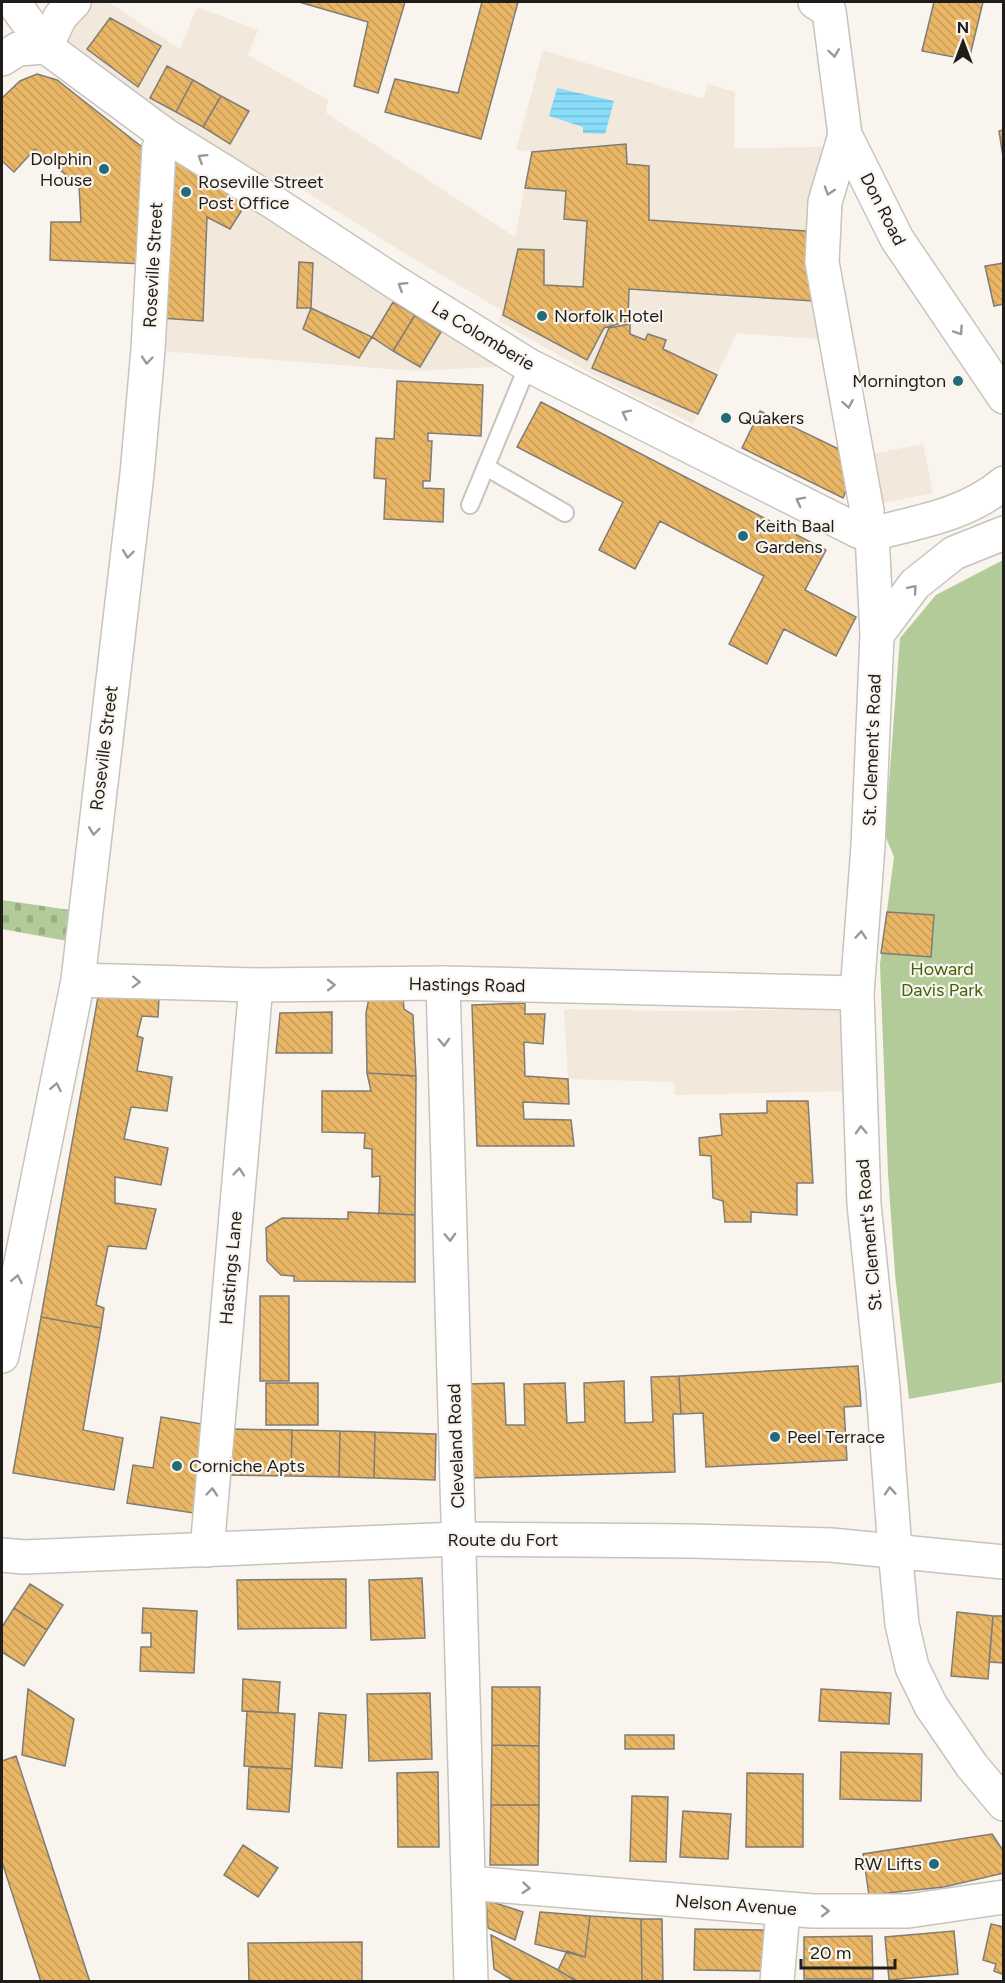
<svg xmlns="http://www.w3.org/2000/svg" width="1005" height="1983" font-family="Figtree,sans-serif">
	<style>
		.built { fill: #f2e8db }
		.cemetery { fill: url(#cemetery-stones) }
		.park { fill: #b2cb99 }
		.water { fill: url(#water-rules) }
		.building { fill: url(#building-back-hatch); stroke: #807c76; stroke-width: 1.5 }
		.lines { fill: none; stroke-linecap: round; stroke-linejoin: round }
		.lane-casing { stroke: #c7c3bd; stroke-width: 20 }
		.street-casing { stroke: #c7c3bd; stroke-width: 36 }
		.secondary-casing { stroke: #c7c3bd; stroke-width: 36 }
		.primary-casing { stroke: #c7c3bd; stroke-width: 36 }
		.highway-casing { stroke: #c7c3bd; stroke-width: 36 }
		.lane { stroke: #fff; stroke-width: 16 }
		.street { stroke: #fff; stroke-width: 33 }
		.secondary { stroke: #fff; stroke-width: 33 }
		.primary { stroke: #fff; stroke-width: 33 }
		.highway { stroke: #fff; stroke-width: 33 }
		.oneway { stroke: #9a9998 }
		.poi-dot { fill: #236b78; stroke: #f9f5ee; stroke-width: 2 }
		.labels { text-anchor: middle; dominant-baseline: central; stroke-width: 4.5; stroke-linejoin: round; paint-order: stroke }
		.poi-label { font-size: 18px; fill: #1f1d1b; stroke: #f9f5ee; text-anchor: start }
		.street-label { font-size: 18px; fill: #1f1d1b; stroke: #f9f5ee }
		.park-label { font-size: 18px; fill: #41630c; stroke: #f9f5ee }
	</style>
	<defs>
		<pattern id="cemetery-stones" width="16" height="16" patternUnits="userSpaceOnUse" patternTransform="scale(1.5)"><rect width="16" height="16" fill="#b2cb99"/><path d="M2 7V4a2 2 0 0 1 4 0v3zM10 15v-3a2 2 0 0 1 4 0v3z" fill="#99ae83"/></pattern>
		<pattern id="water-rules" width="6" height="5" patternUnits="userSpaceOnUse" patternTransform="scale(1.5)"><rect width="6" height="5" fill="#89ddfb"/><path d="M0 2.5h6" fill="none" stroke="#76bdd7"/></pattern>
		<pattern id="building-back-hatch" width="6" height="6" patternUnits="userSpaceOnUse" patternTransform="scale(1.5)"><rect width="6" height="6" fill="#e9b666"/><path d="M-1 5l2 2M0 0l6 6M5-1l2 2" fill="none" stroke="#c79c58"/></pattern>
	</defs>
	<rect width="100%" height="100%" fill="#f9f5ee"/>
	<path class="built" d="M74,2H108L180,49L197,7L258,30L248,55L328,100L326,113L515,237L532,152L516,150L543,50L703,99L708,84L735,92L734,148L829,147L828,340L737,333L693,424L590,373L499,321L501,310L409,256L287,180L274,202L528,365L415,371L148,350L159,148L46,47Z
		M923,444L933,493L878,504L867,455Z
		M564,1009L669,1011L843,1009L846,1091L675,1095L674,1082L568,1079Z"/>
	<path class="cemetery" d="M2,900L70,910L67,941L2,929Z"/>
	<path class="park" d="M1003,560V1382L909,1399L895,1274L888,1173L880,964L894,857L885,835L900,638L936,595Z"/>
	<path class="water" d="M557,88L614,101L605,134L583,133V127L549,116Z"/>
	<path class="building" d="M299,2H405L378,93L354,86L368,22Z
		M482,2H518L481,139L385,112L395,79L458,93Z
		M934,2H983L969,60L922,51Z
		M110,18L161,46L138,87L87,49Z
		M167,66L193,80L176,112L150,98Z
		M37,74L57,80L142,147L149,166L145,264L50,260L51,222H81L79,186L35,149L14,172L2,161V98L20,81Z
		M193,80L221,96L203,127L176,112Z
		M221,96L249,111L230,144L203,127Z
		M1004,130V163L999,131Z
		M626,144L627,164L649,166V220L806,231L814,301L629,289L628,321L604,328L587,360L503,315L518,249L544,250V285L583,287L587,221L564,219L566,191L525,188L532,152Z
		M180,158L250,197L230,229L207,217L203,321L161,318L170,164Z
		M299,262L313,263L311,308H297Z
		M1004,263V304L994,306L985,266Z
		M393,302L415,315L393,351L372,337Z
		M311,308L372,337L359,358L303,329Z
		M415,315L441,332L420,367L393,351Z
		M630,324V334L645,340L648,334L666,340L663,349L717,375L698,414L592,368L609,328Z
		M397,381L483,385L481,436L428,433V441H432L430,481H423V488L444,489L443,522L384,519L386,479L374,478L376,438L394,439Z
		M541,402L826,550L805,590L856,617L836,656L784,629L767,664L729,644L764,576L660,521L635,569L599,550L623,502L517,447Z
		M760,411L845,452L850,481L843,498L742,448Z
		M887,912L934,915L931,957L881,953Z
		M98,997L159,998L158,1017L142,1016L137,1036L143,1038L137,1071L172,1077L167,1111L131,1107L124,1139L168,1148L161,1185L115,1177V1203L156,1209L146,1249L108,1246L96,1305L104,1308L101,1328L41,1317Z
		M403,997L404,1009L413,1015L416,1076L367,1073L366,1013L369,998Z
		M525,1003V1014H545L543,1044L524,1042L525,1076L568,1079L569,1104L523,1102L524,1119L571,1120L574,1146H477L472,1005Z
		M332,1012V1053H276L280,1013Z
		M367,1073L416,1076L415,1215L379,1213L380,1176L372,1177V1149L364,1148L365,1133L322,1132V1091H371Z
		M767,1101H808L813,1183H797V1215L751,1212V1222H725L723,1201L713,1198L711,1156L700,1155L699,1138L722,1135L720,1114L767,1113Z
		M348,1212L415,1215V1282L294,1281V1276L281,1275L267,1261L266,1228L282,1218L348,1219Z
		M260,1296H289V1381H260Z
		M41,1317L101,1328L83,1430L123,1438L114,1490L13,1473Z
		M858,1366L861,1406L844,1407L847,1460L706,1467L703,1413L681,1414L679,1376Z
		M679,1376L681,1414H673L675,1472L470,1478L467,1384L504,1383L506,1425H525L524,1384L565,1383L567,1423L585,1422L584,1383L624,1381L625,1423L653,1422L651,1377Z
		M266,1383H318V1425H266Z
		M161,1417L208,1425L200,1514L127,1503L133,1465L153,1468Z
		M230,1429L292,1430L291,1476L229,1475Z
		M292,1430L340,1431L339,1477L291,1476Z
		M340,1431L375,1432L374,1478L339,1477Z
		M375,1432L436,1434L435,1480L374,1478Z
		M422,1578L425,1638L371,1640L369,1580Z
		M346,1579V1628L238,1629L237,1580Z
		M30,1584L63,1605L47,1630L14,1608Z
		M14,1608L47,1630L24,1666L2,1652V1627Z
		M143,1608L197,1611L194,1673L140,1671L141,1647H151V1633H142Z
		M957,1612L993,1616L988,1679L951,1676Z
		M993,1616H1004V1663L989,1662Z
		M243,1679L280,1682L278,1713L242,1711Z
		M492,1687H540L539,1746L492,1745Z
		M28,1689L74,1719L65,1766L22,1755Z
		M821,1689L891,1693L889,1724L819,1721Z
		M430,1693L432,1759L369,1761L367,1694Z
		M247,1711L295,1714L292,1769L244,1766Z
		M319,1713L346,1715L342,1768L315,1766Z
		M625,1735H674V1749H625Z
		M492,1745L539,1746V1805H491Z
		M841,1752L922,1754L921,1801L840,1799Z
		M16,1756L90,1982H41L2,1862V1761Z
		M249,1767L292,1769L289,1812L247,1809Z
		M438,1772L439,1847H398L397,1773Z
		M747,1773L803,1774V1847H746Z
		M632,1796L668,1797L666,1862L630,1861Z
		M491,1805H539L538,1865H490Z
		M683,1811L731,1814L728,1859L680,1857Z
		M992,1834L1004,1852V1873L944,1887L869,1895L863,1854Z
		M243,1845L278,1868L258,1897L224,1875Z
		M486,1900L523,1912L515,1940L488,1928Z
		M540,1912L590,1916L585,1957L535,1944Z
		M590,1916L641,1919L642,1982H578L558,1970L567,1951L585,1957Z
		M641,1919H662L663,1982H642Z
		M991,1924L1004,1927V1975L994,1971L996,1964L983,1960Z
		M695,1929L766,1930L765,1971L694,1970Z
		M954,1931L958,1974L889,1980L885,1937Z
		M491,1935L558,1970L578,1982H515L494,1969Z
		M872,1936L873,1979H804V1937Z
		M362,1942V1982H249L248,1943Z"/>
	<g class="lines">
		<g class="lane-casing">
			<path id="lane" d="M486,467L565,513
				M470,505L528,365"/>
		</g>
		<g class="street-casing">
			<path id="street" d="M13,2L46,47
				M845,135L825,202L822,262L867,511L858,531
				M443,983L471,1982
				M207,1550L256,985
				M468,1883L813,1911H908L1004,1897
				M777,1982L783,1910"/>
		</g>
		<g class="secondary-casing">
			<path id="secondary" d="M78,980L256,985L443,983L857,993
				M2,1356L78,980L137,474L148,350L159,148L165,135"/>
		</g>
		<g class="primary-casing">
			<path id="primary" d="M815,2L829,11L845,135L897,239L1004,397
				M46,47L165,135L273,202L395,282L528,365L858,531L872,534C918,522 966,515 1004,483
				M46,47L60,17L74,2
				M2,59L18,49L46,47
				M872,534L877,635L868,846L857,993L864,1204L883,1389L895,1550L902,1624L912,1667L931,1706L972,1766L1004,1804
				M877,635L915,584L954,553L1004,533"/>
		</g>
		<g class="highway-casing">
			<path id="highway" d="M2,1555L24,1557L458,1539L691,1541L831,1545L1004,1562"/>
		</g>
		<use href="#lane" class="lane"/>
		<use href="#street" class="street"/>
		<use href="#secondary" class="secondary"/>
		<use href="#primary" class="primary"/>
		<use href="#highway" class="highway"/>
	</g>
	<defs><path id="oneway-chevron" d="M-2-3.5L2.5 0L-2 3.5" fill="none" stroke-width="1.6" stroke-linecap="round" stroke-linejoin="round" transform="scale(1.5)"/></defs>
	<g class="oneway">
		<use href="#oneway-chevron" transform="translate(834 53) rotate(82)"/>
		<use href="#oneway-chevron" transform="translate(202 158) rotate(-148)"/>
		<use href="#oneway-chevron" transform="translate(829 191) rotate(107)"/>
		<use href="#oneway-chevron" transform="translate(402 286) rotate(-148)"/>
		<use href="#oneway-chevron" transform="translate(959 331) rotate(56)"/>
		<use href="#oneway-chevron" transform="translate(147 360) rotate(95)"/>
		<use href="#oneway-chevron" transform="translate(848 404) rotate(80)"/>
		<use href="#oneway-chevron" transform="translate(626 414) rotate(-153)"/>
		<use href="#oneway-chevron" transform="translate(800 501) rotate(-153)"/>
		<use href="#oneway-chevron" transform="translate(128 554) rotate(97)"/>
		<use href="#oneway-chevron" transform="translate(913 589) rotate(-50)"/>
		<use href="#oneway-chevron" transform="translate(94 831) rotate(97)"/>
		<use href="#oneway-chevron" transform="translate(861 935) rotate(-86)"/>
		<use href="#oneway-chevron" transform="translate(136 982) rotate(2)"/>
		<use href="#oneway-chevron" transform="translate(331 985) rotate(-1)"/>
		<use href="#oneway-chevron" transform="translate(444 1042) rotate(88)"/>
		<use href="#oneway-chevron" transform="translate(56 1087) rotate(-79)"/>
		<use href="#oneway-chevron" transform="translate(861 1130) rotate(-92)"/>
		<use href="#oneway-chevron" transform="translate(239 1172) rotate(-85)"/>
		<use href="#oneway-chevron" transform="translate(450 1237) rotate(88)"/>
		<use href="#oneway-chevron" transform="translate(17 1279) rotate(-79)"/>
		<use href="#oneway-chevron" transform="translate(890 1491) rotate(-94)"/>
		<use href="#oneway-chevron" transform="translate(212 1492) rotate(-85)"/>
		<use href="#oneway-chevron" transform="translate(526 1888) rotate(5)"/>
		<use href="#oneway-chevron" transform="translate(825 1911)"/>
	</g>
	<g class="poi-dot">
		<circle cx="104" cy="169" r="6"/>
		<circle cx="186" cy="192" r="6"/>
		<circle cx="542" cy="316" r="6"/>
		<circle cx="958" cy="381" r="6"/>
		<circle cx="726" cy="418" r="6"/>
		<circle cx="743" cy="536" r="6"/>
		<circle cx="775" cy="1437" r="6"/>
		<circle cx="177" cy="1466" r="6"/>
		<circle cx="934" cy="1864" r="6"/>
	</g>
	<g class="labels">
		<g class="poi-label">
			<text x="92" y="159" text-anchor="end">Dolphin<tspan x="92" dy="21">House</tspan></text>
			<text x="198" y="182">Roseville Street<tspan x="198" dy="21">Post Office</tspan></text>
			<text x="554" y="316">Norfolk Hotel</text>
			<text x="946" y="381" text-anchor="end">Mornington</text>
			<text x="738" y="418">Quakers</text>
			<text x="755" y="526">Keith Baal<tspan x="755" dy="21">Gardens</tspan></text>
			<text x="787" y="1437">Peel Terrace</text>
			<text x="189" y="1466">Corniche Apts</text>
			<text x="922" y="1864" text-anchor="end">RW Lifts</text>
		</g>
		<g class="street-label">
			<text transform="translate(883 209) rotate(63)">Don Road</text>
			<text transform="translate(153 265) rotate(-87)">Roseville Street</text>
			<text transform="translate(483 336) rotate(31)">La Colomberie</text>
			<text transform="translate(104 748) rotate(-83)">Roseville Street</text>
			<text transform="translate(872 750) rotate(-88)">St. Clement's Road</text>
			<text transform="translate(467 985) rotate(1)">Hastings Road</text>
			<text transform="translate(869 1235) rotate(-95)">St. Clement's Road</text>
			<text transform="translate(231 1268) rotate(-85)">Hastings Lane</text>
			<text transform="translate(456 1446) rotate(-92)">Cleveland Road</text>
			<text x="503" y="1540">Route du Fort</text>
			<text transform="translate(736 1905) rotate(4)">Nelson Avenue</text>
		</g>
		<g class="park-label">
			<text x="942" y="969">Howard<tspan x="942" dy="21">Davis Park</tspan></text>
		</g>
	</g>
	<rect width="1005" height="1983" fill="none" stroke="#1f1d1b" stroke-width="6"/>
	<g transform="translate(963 42)" stroke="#f9f5ee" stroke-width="4.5" paint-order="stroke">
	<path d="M0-4.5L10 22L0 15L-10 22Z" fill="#1f1d1b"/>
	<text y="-9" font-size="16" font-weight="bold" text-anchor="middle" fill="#1f1d1b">N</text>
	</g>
	<path d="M801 1959v9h94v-9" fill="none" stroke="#1f1d1b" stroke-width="3"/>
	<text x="810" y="1959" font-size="18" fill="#1f1d1b" stroke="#f9f5ee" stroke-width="4.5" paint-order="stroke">20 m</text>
</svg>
